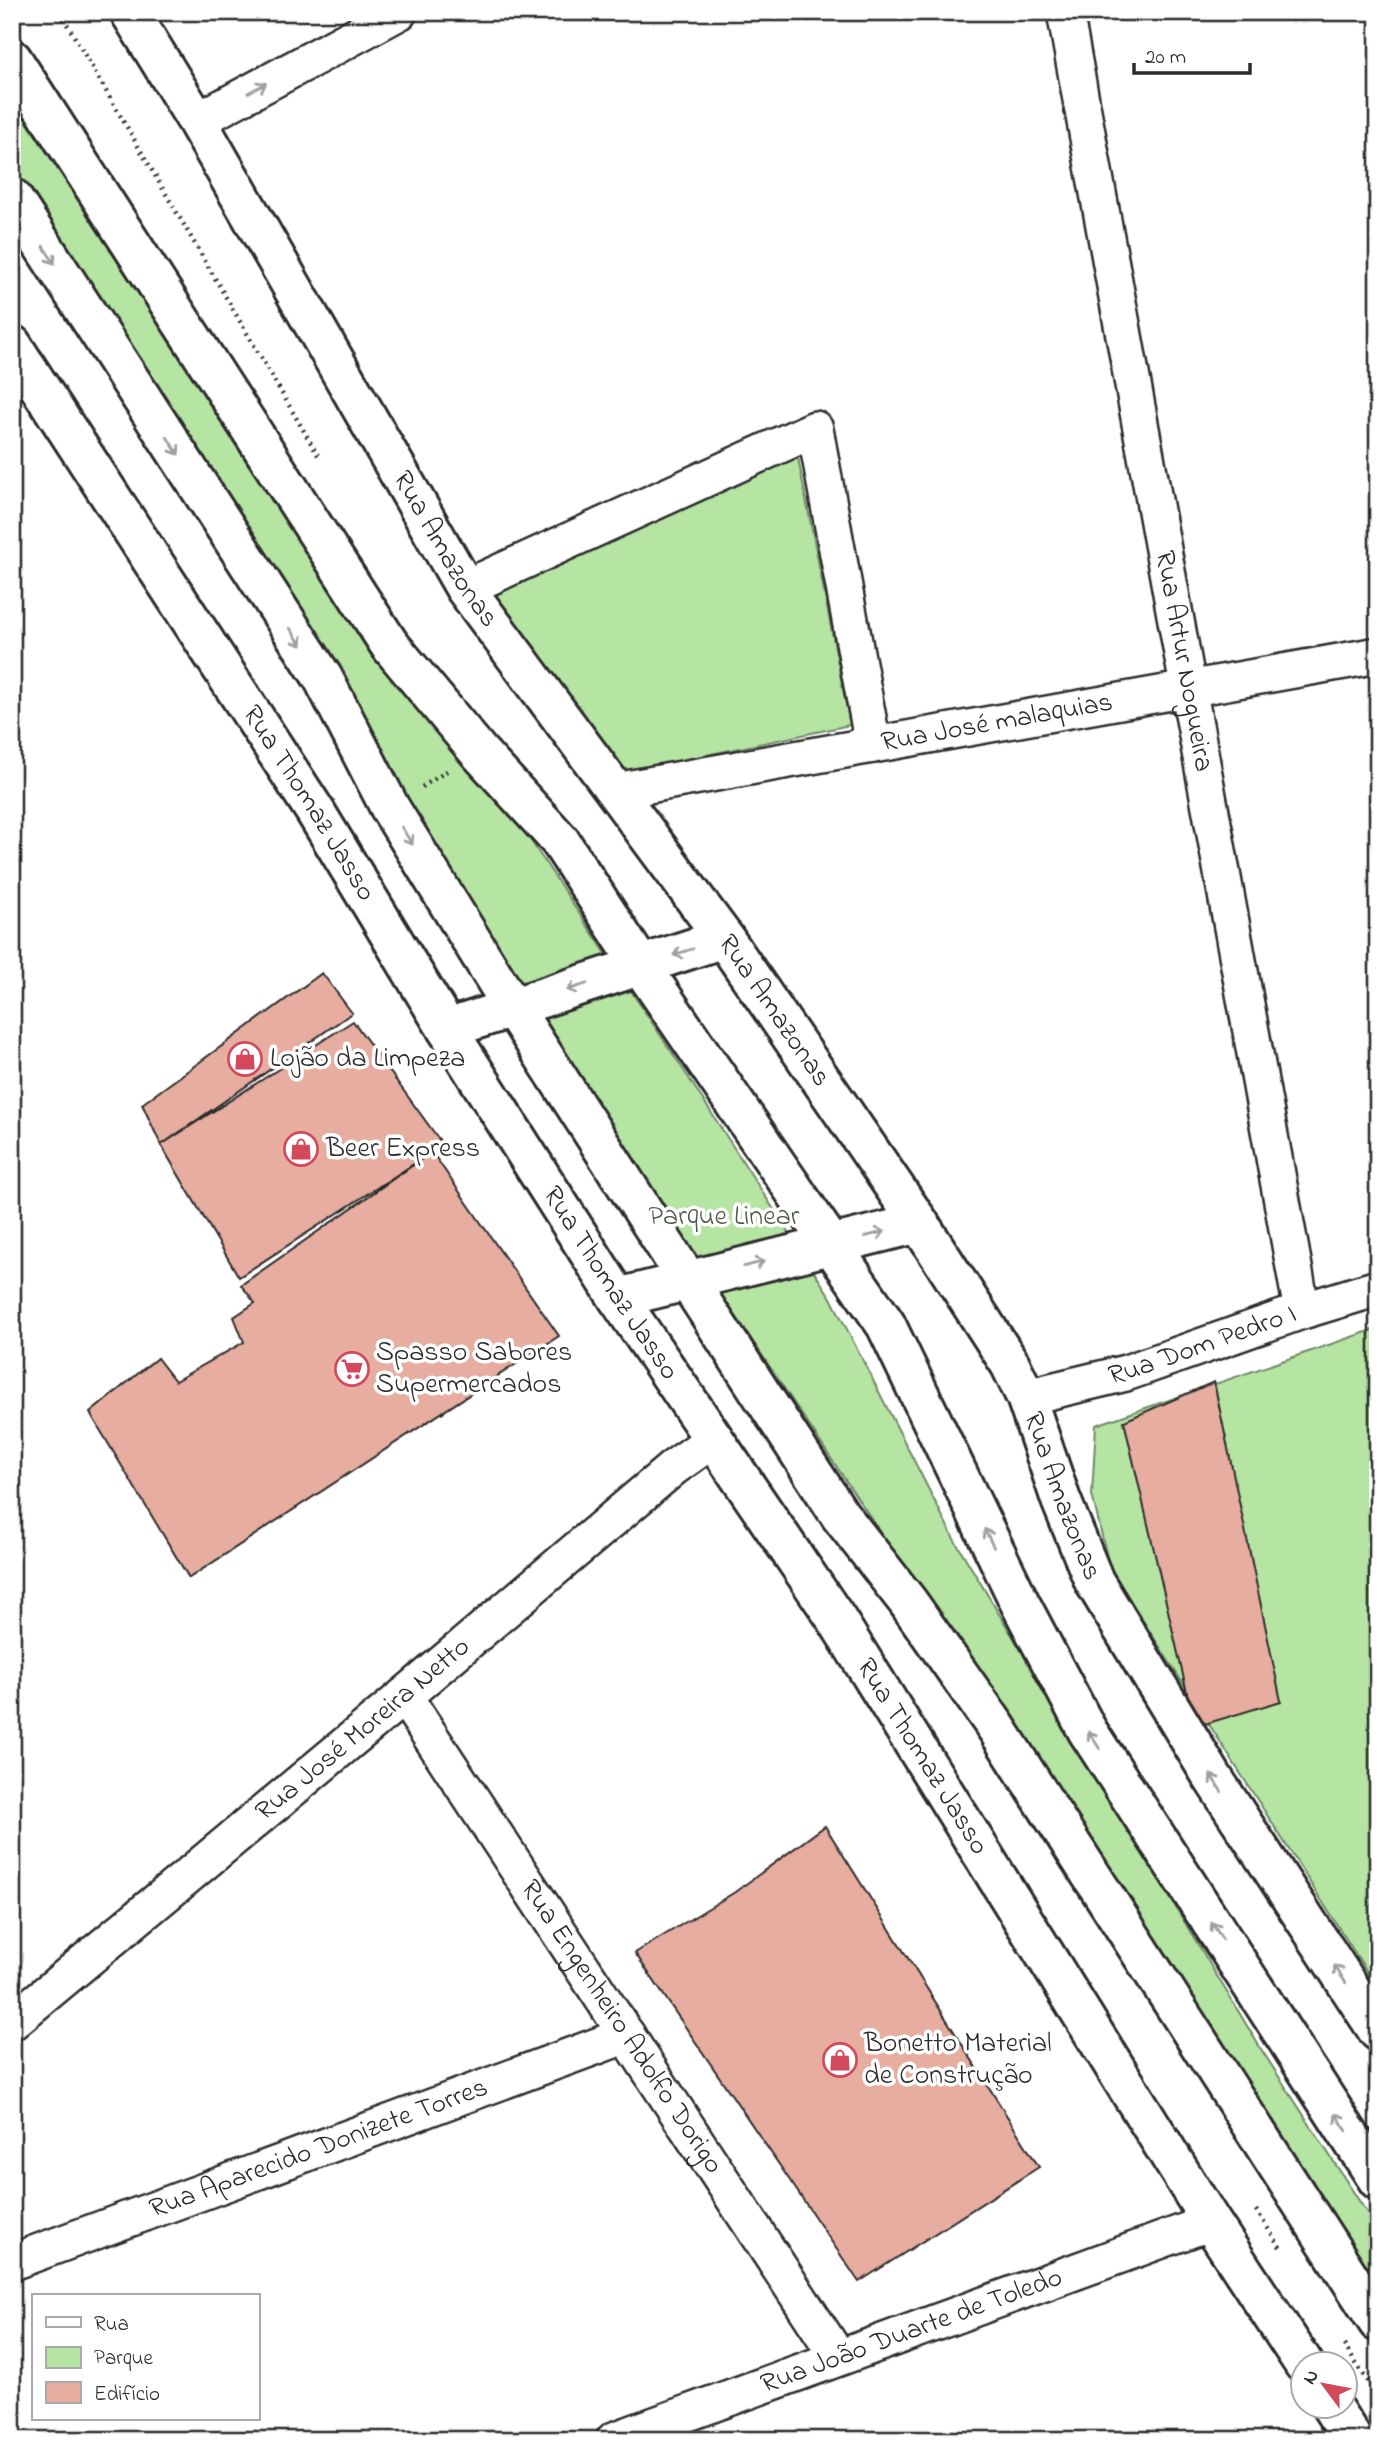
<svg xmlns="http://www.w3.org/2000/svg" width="1390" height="2452" font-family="'Indie Flower',sans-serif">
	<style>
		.green { fill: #b5e4a3; stroke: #708867; stroke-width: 2 }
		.building { fill: #e6ada0; stroke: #2b2b2b; stroke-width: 2 }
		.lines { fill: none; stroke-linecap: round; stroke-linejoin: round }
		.street-casing { stroke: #2b2b2b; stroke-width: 40 }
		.secondary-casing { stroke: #2b2b2b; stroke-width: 44 }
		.path { stroke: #2b2b2b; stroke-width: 4.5; stroke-dasharray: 2 5; stroke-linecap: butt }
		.street { stroke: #fff; stroke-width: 35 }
		.secondary { stroke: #fff; stroke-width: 38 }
		.oneway { stroke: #a0a0a0 }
		.labels { text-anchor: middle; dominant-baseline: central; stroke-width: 7; stroke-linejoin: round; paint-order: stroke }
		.street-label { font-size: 28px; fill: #2b2b2b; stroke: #fff }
		.poi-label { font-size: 28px; fill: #2b2b2b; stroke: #fff; text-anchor: start }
		.park-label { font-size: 28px; fill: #4e5949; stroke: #fff }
	</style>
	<rect width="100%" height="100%" fill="#fff"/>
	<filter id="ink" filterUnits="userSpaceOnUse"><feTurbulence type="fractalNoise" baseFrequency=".0143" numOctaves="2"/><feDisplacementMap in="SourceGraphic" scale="14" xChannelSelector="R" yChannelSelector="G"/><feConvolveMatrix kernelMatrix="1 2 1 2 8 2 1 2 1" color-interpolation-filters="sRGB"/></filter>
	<g filter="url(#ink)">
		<path class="green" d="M12,99L356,628L503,799L681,1066L831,1298L954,1539L1261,2049L1378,2230V2301L909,1575L693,1252L434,849L328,668L12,177Z
			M797,453L850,725L620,773L493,592Z
			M1378,1328V1989L1110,1569L1092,1495L1096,1425Z"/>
		<path class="building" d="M322,973L352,1013L161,1145L142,1104Z
			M353,1021L443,1145L239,1277L161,1145Z
			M432,1152L559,1336L189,1578L90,1413L157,1358L175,1381L244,1342L234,1317L255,1303L241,1285Z
			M1214,1382L1281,1701L1195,1727L1124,1421Z
			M825,1826L1039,2167L859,2282L635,1953L735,1892Z"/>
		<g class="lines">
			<g class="street-casing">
				<g id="street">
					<path id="s1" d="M1065,12L1302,1311"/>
					<path d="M197,121L399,12"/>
					<path d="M465,588L815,429L873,745"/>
					<path id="s2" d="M615,791L1378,655"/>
					<path id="s3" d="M1026,1397L1126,1373L1302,1311L1378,1288"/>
					<path id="s4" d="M404,1696L838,2357"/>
					<path id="s5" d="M12,2022L404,1696L673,1468L714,1439"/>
					<path id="s6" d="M12,2262L627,2035"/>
					<path id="s7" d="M614,2440L1211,2222"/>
				</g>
			</g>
			<g class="secondary-casing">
				<g id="secondary">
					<path id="s8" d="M130,12L197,121L465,588L724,938L919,1223L1010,1364L1026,1397L1061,1500L1094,1581L1213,1778L1378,2031"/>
					<path d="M12,59L389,644L478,751L560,841L641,966L886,1325L1021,1605L1087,1730L1378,2180"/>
					<path d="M12,198L323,678L390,808L513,1008L688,1281L840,1515L908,1602L996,1727L1378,2322"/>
					<path id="s9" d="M12,345L315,811L447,1029L618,1298L837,1620L1211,2222L1304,2364"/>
					<path d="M447,1029L724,938"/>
					<path d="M618,1298L919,1223"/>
					<path d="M1331,2406L1353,2440"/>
				</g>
			</g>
			<path class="path" d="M60,12L319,457
				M422,787L447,771
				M1371,2069L1378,2080
				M1256,2210L1280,2247
				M1344,2345L1378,2397"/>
			<use href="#street" class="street"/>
			<use href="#secondary" class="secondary"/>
		</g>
		<defs><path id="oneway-shaft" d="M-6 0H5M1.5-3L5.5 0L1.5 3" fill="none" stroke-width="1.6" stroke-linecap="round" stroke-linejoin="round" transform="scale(1.75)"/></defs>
		<g class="oneway">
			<use href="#oneway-shaft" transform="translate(257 88) rotate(-28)"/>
			<use href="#oneway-shaft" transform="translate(49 255) rotate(57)"/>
			<use href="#oneway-shaft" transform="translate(173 446) rotate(57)"/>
			<use href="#oneway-shaft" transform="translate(296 637) rotate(57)"/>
			<use href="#oneway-shaft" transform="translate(407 836) rotate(58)"/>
			<use href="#oneway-shaft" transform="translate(683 952) rotate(162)"/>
			<use href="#oneway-shaft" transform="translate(577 987) rotate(162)"/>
			<use href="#oneway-shaft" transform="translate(875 1234) rotate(-14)"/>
			<use href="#oneway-shaft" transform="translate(754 1264) rotate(-14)"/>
			<use href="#oneway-shaft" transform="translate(989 1538) rotate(-116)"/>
			<use href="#oneway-shaft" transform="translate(1094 1740) rotate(-123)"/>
			<use href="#oneway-shaft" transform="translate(1216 1783) rotate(-123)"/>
			<use href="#oneway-shaft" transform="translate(1217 1931) rotate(-123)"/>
			<use href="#oneway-shaft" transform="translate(1340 1974) rotate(-123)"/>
			<use href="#oneway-shaft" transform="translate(1341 2122) rotate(-123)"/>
		</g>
	</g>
	<defs>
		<g id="shop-ring" transform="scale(1.75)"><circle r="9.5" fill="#fff" stroke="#d1495b" stroke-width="1.5"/><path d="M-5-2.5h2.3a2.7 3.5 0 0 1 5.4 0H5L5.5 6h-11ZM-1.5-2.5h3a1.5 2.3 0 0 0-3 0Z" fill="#d1495b"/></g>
		<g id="supermarket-ring" transform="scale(1.75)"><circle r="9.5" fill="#fff" stroke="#d1495b" stroke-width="1.5"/><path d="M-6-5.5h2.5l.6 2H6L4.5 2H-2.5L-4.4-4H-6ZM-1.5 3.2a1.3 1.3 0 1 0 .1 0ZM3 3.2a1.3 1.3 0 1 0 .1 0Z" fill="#d1495b"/></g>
	</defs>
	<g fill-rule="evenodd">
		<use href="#shop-ring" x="245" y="1059"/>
		<use href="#shop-ring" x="301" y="1149"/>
		<use href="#supermarket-ring" x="352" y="1369"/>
		<use href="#shop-ring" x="840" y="2060"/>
	</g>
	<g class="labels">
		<g class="street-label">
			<text stroke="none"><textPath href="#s8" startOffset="623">Rua Amazonas</textPath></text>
			<text stroke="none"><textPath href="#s1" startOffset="660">Rua Artur Nogueira</textPath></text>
			<text stroke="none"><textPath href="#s2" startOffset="388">Rua José malaquias</textPath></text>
			<text stroke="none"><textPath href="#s9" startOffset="546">Rua Thomaz Jasso</textPath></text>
			<text stroke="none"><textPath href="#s8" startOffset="1190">Rua Amazonas</textPath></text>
			<text stroke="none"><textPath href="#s9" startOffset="1113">Rua Thomaz Jasso</textPath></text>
			<text stroke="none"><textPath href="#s3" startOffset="184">Rua Dom Pedro I</textPath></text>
			<text stroke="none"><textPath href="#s8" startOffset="1757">Rua Amazonas</textPath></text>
			<text stroke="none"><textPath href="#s5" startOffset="457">Rua José Moreira Netto</textPath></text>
			<text stroke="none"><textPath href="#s9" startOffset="1680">Rua Thomaz Jasso</textPath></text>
			<text stroke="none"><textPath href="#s4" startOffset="396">Rua Engenheiro Adolfo Dorigo</textPath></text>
			<text stroke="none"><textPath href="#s6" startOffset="327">Rua Aparecido Donizete Torres</textPath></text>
			<text stroke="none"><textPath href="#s7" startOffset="317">Rua João Duarte de Toledo</textPath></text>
		</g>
		<g class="poi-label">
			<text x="270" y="1059">Lojão da Limpeza</text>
			<text x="326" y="1149">Beer Express</text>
			<text x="376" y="1353">Spasso Sabores<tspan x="376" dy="32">Supermercados</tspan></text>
			<text x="864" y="2044">Bonetto Material<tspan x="864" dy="32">de Construção</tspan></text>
		</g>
		<g class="park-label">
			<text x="724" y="1217">Parque Linear</text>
		</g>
	</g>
	<rect width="1390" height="2452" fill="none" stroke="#fff" stroke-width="42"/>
	<rect x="21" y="21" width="1348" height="2410" fill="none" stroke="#2b2b2b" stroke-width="2.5" filter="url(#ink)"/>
	<rect x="32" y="2294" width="228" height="126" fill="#ffffff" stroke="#aaaaaa" stroke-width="2"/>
	<rect x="46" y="2317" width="35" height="10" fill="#ffffff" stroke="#aaaaaa" stroke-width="2"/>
	<text x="94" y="2330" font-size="21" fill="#2b2b2b">Rua</text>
	<rect x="46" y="2347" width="35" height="21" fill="#b5e4a3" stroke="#aaaaaa" stroke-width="2"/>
	<text x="94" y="2364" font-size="21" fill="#2b2b2b">Parque</text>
	<rect x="46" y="2382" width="35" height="21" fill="#e6ada0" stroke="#aaaaaa" stroke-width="2"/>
	<text x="94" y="2400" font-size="21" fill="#2b2b2b">Edifício</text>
	<g transform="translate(1324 2385) rotate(302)"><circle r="33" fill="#ffffff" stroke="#aaaaaa" stroke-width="2"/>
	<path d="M0-5L12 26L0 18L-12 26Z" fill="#d1495b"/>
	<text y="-10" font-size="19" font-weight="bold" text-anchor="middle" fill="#2b2b2b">N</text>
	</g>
	<path d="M1134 63v10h116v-10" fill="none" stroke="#2b2b2b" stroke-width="3.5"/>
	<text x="1145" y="63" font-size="21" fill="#2b2b2b" stroke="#ffffff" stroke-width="5" paint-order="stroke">20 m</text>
</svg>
